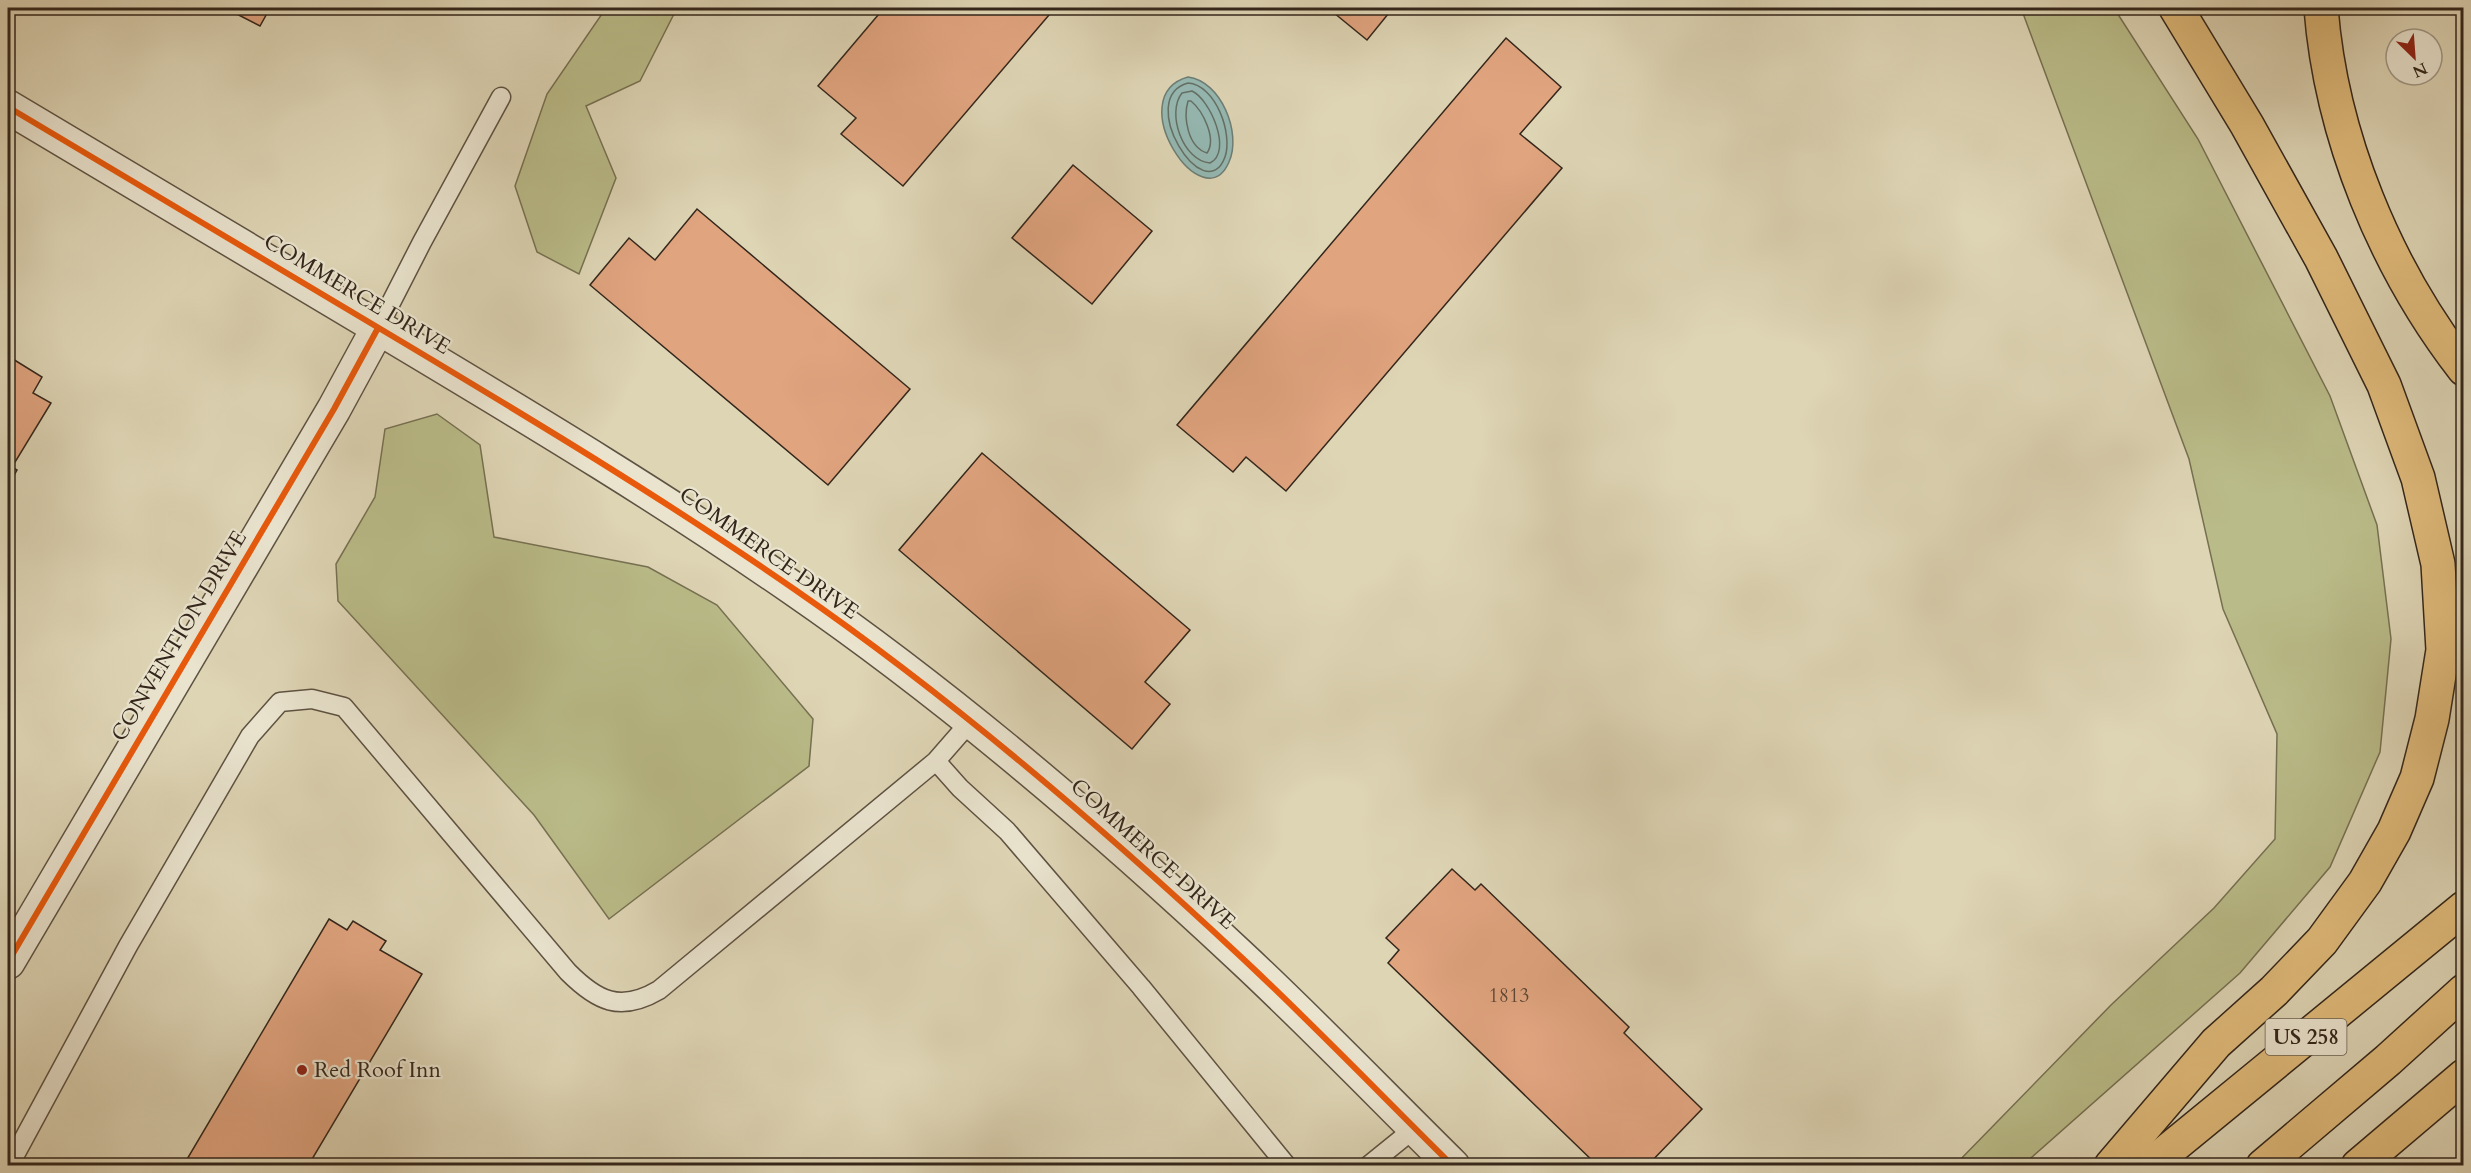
<svg xmlns="http://www.w3.org/2000/svg" width="2471" height="1173" font-family="Cardo,serif">
	<style>
		.green { fill: #b9bb88; stroke: #767052; stroke-width: 1.5 }
		.water { fill: #94b8b2; stroke: #6d7e76; stroke-width: 1.5 }
		.lines { fill: none; stroke-linecap: round; stroke-linejoin: round }
		.shore { stroke: #646f66; stroke-width: 1.5 }
		.building { fill: #e0a47f; stroke: #33261b; stroke-width: 1.5 }
		.lane-casing { stroke: #5e5242; stroke-width: 21 }
		.street-casing { stroke: #5e5242; stroke-width: 36 }
		.primary-casing { stroke: #33261b; stroke-width: 36 }
		.highway-casing { stroke: #33261b; stroke-width: 36 }
		.lane { stroke: #eae4cf; stroke-width: 18 }
		.street { stroke: #eae4cf; stroke-width: 33 }
		.primary { stroke: #dfba7a; stroke-width: 33 }
		.highway { stroke: #dfba7a; stroke-width: 33 }
		.cycleway-casing { stroke: #eae4cf; stroke-width: 10 }
		.cycleway { stroke: #e8590c; stroke-width: 6 }
		.poi-dot { fill: #8f2418; stroke: #eae4cf; stroke-width: 2 }
		.labels { text-anchor: middle; dominant-baseline: central; stroke-width: 4.5; stroke-linejoin: round; paint-order: stroke }
		.number-label { font-size: 20px; fill: #5e4634 }
		.shield { fill: #eae4cf; stroke: #6a5f51; stroke-width: 1.5 }
		.shield-label { font-size: 21px; font-weight: bold; fill: #33261b }
		.street-label { font-size: 22px; fill: #33261b; stroke: #eae4cf }
		.poi-label { font-size: 22px; fill: #33261b; stroke: #eae4cf; text-anchor: start }
	</style>
	<rect width="100%" height="100%" fill="#ded5b5"/>
	<filter id="stains"><feTurbulence type="fractalNoise" baseFrequency=".00333" numOctaves="4"/><feColorMatrix values="0 0 0 0 .2 0 0 0 0 .09 0 0 0 0 .02 0 0 0 .5 -.17"/></filter>
	<radialGradient id="worn" r=".72"><stop offset=".6" stop-color="#630" stop-opacity="0"/><stop offset="1" stop-color="#630" stop-opacity=".3"/></radialGradient>
	<path class="green" d="M606,8H677L640,81L586,106L616,178L579,274L537,252L515,186L547,94Z
		M2021,8H2114L2198,139L2330,396L2377,525L2391,639L2380,752L2330,867L2240,973L2023,1165H1955L2111,1005L2214,908L2275,839L2277,734L2223,609L2189,459Z
		M437,414L480,445L494,537L648,567L717,605L813,719L809,766L609,919L534,815L338,601L336,564L375,497L385,429Z"/>
	<path class="water" d="M1188,77C1221,81 1242,133 1229,162C1203,222 1120,96 1188,77Z"/>
	<g class="lines">
		<path class="shore" d="M1188,83C1216,85 1233,134 1225,157C1205,211 1134,98 1188,83Z
			M1192,91C1210,99 1233,152 1210,163C1183,161 1166,113 1182,93Z
			M1188,101H1191C1203,111 1217,139 1207,153C1188,147 1183,118 1188,101Z"/>
	</g>
	<path class="building" d="M225,8H270L260,26Z
		M884,8H1055L903,186L841,134L856,118L818,86Z
		M1328,8H1393L1367,40Z
		M1506,38L1561,87L1520,134L1562,168L1286,491L1246,457L1233,472L1177,425Z
		M1073,165L1152,231L1092,304L1012,238Z
		M697,209L910,389L828,485L590,285L629,238L655,260Z
		M8,356L42,377L33,393L51,403L12,467L17,470L8,486Z
		M982,453L1190,630L1145,682L1170,704L1132,749L899,550Z
		M1452,869L1475,890L1481,884L1629,1027L1624,1033L1702,1109L1647,1166H1598L1388,963L1399,950L1386,938Z
		M329,919L347,930L353,921L386,941L380,950L422,974L308,1166H183Z"/>
	<g class="lines">
		<g class="lane-casing">
			<path id="lane" d="M378,328L422,242L501,97
				M936,761L960,788L1007,831L1141,987L1287,1166
				M9,1166L128,946L250,736L280,702L312,699L344,707L568,972C597,1001 620,1013 659,990L936,761L970,722
				M1368,1166L1415,1128"/>
		</g>
		<g class="street-casing">
			<path id="street" d="M8,107C140,186 272,264 404,343C536,422 667,501 794,589C952,698 1100,825 1240,956C1313,1024 1382,1096 1453,1166
				M8,962L334,409L378,328"/>
		</g>
		<g class="primary-casing">
			<path id="primary" d="M2149,1166L2464,908
				M2263,1166L2388,1060L2464,991
				M2358,1166L2464,1076"/>
		</g>
		<g class="highway-casing">
			<path id="highway" d="M2321,8C2331,136 2385,267 2464,369
				M2111,1166L2216,1043L2274,991L2322,941L2365,882L2394,831L2417,778L2432,719L2443,650L2438,564L2418,478L2384,385L2321,258L2247,125L2176,8"/>
		</g>
		<use href="#lane" class="lane"/>
		<use href="#street" class="street"/>
		<use href="#primary" class="primary"/>
		<use href="#highway" class="highway"/>
		<g class="cycleway-casing">
			<path id="cycleway" d="M8,107C140,186 272,264 404,343C536,422 667,501 794,589C952,698 1100,825 1240,956C1313,1024 1382,1096 1453,1166
				M8,962L334,409L378,328"/>
		</g>
		<use href="#cycleway" class="cycleway"/>
	</g>
	<circle class="poi-dot" cx="302" cy="1070" r="6"/>
	<g class="labels">
		<g class="number-label">
			<text x="1509" y="995">1813</text>
		</g>
		<rect class="shield" x="2265.5" y="1019" width="81" height="36" rx="4.5"/>
		<g class="shield-label">
			<text x="2306" y="1037">US 258</text>
		</g>
		<g class="street-label">
			<text transform="translate(357 294) rotate(31)">COMMERCE DRIVE</text>
			<text transform="translate(769 553) rotate(35)">COMMERCE DRIVE</text>
			<text transform="translate(179 636) rotate(-59)">CONVENTION DRIVE</text>
			<text transform="translate(1153 854) rotate(42)">COMMERCE DRIVE</text>
		</g>
		<g class="poi-label">
			<text x="314" y="1070">Red Roof Inn</text>
		</g>
	</g>
	<rect width="2471" height="1173" fill="none" stroke="#ded5b5" stroke-width="30"/>
	<rect x="9" y="9" width="2453" height="1155" fill="none" stroke="#33261b" stroke-width="3"/>
	<rect x="15" y="15" width="2441" height="1143" fill="none" stroke="#33261b" stroke-width="1.5"/>
	<g transform="translate(2414 57) rotate(155)"><circle r="28" fill="#eae4cf" stroke="#a19887" stroke-width="1.5"/>
	<path d="M0-4.5L10 22L0 15L-10 22Z" fill="#8f2418"/>
	<text y="-9" font-size="16" font-weight="bold" text-anchor="middle" fill="#33261b">N</text>
	</g>
	<rect width="100%" height="100%" filter="url(#stains)"/>
	<rect width="100%" height="100%" fill="url(#worn)"/>
</svg>
